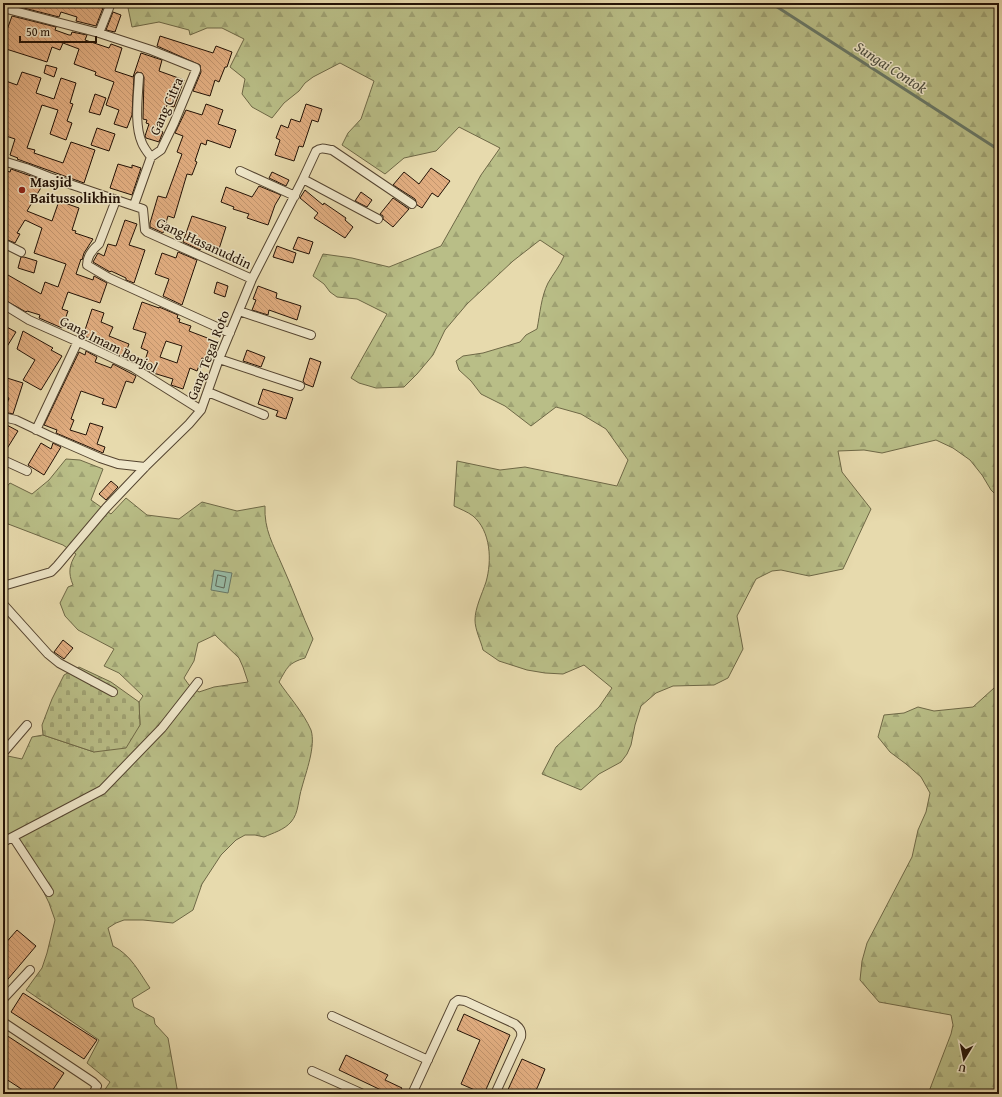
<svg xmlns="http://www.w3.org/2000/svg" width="1002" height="1097" font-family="'Gentium Book Plus',serif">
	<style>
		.forest { fill: url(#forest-firs); stroke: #6e6846; fill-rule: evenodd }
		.cemetery { fill: url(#cemetery-stones); stroke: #6e6846 }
		.water { fill: #98bba5; stroke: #697765 }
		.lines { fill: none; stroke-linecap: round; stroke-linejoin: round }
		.shore { stroke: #5e6656; stroke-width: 1 }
		.stream { stroke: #697765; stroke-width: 3 }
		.building { fill: url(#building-back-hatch); stroke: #231206; fill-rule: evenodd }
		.minor-casing { stroke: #544430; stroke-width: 10 }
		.minor { stroke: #efe7ca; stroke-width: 8 }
		.poi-dot { fill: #8f2418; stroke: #efe7ca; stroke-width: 1.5 }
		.labels { text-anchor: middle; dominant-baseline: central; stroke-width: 3; stroke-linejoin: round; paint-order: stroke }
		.street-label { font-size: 14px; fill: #231206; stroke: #efe7ca }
		.poi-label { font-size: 14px; font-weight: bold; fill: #231206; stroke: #efe7ca; text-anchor: start }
		.water-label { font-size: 15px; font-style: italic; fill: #4c4d3e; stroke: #efe7ca }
	</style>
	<defs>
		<pattern id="forest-firs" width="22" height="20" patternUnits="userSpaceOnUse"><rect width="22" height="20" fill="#b9be87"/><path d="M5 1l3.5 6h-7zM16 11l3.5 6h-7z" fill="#9fa273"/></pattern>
		<pattern id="cemetery-stones" width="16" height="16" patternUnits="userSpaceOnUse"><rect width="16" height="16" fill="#b9be87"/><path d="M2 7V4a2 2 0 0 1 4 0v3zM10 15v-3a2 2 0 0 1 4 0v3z" fill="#9fa273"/></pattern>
		<pattern id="building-back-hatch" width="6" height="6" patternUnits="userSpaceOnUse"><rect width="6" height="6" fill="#e2ae81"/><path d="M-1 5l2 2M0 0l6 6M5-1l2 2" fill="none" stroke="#c2956e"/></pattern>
	</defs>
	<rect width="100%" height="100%" fill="#e7daad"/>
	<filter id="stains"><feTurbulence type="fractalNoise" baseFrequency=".005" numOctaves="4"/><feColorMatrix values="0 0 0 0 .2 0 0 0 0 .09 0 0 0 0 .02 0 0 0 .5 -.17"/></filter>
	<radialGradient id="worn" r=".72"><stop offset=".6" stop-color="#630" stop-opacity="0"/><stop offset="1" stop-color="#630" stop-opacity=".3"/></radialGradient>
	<path class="forest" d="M127,3H999V498L991,490L982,475L970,460L953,448L936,440L882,453L864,450L838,451L842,472L871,509L843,569L809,576L781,570L772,571L756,579L737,616L743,649L728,678L714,685L673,686L656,693L641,706L635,725L631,745L627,754L621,762L599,774L581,790L542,774L556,747L599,707L612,688L584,665L563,674L545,673L527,670L499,661L483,650C481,641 475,630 475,620C475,608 482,594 486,582C492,561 491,531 473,516C468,512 460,509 454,506L457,461L500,470L525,467L617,486L628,460L606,429L581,414L556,407L531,426L505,406L481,394L471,381L459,370L456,361L463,356L483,353L520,342L526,335L537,329C540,314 541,297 548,283C553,274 560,266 564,256L540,240L513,261L467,304L445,330L433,355L417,374L404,387L376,388L359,383L351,378L387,314L357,299L337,297L330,292L324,284L313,276L323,254L352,258L389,267L441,246L481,175L500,148L459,127L436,151L404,158L385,174L342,145L348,133L361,119L374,81L340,63L313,77L305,83L299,91L284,103L272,118L252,107L242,94L245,79L230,67L244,39L222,28H207L190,35L189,30L159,22L132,27Z
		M66,459L80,460L103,469L91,500L111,514L126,498L147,515L179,519L202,502L237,511L265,506C264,530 273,544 282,565C293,589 302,615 313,639L305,658C288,663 287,668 279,682C290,698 303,712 311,730C316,746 306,772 302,787C298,799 299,813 291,822C284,830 273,833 264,837L255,835H245L236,840L221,855L202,884L193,910L173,923L143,920H124L116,923L108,928L113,946C131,955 139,972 150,988L132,999L134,1007L154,1018L155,1024L168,1038L178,1094H102L110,1082L87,1063L99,1040L26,990L42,968L47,953L55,920L49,903L24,851L9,840H3V755L22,759L32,737L43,735L94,752L140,725L139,702L143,696L119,673L104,666L114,649L78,630L65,616L60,603L68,587L73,585C68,573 69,565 76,554L63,545L3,522V491L10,483L32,494L49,480ZM215,635L239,658L243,667L248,682L214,687L199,692L189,685L184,678L194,661L198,643Z
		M994,688H999V1094H928L951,1034L953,1025L951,1015L879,1002L860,980L862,961L867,943L912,857L918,830L926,812L930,793L921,777L906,764L890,752L878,737L884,715L904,713L918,707L934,711L973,707Z"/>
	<path class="cemetery" d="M79,667L111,682L139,702L140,725L126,748L94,752L43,735L42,725L52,699L64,675Z"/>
	<path class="water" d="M214,570L232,573L228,593L211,590Z"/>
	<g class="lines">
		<path class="shore" d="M218,575L226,577L224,588L216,586Z"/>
		<path class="stream" d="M771,3L999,150"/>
	</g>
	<path class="building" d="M17,3H99L98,7L103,8L96,26L76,21L77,17L61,12L59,17L16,6Z
		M113,12L121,15L115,32L106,30Z
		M12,16L56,27L55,30L69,35H71L72,32L87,35L85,40L109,48L111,44L122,48L115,71L133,77L141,53L162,60L159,71L184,80L174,107L167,105L158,130L163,132L159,142L146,138L145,136L149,124L146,123L147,120L143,119L144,77L142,73L137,72L134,76L132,115L127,128L114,124L119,110L106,105L114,82L95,75L96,72L74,64L79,49L63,43L60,50L52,47L47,62L3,48V41Z
		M160,36L213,53L216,46L232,52L227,67H225L219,82L215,80L210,96L193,91L201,72L200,65L157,46Z
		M46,65L57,68L54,77L44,73Z
		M22,72L41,78L36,93L54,99L61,78L76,83L70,103L73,104L67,121L72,123L66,140L50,134L58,110L42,105L27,148L35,150L34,153L63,163L71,142L95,150L84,183L17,159L18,158L10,155L15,139L3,135V80L17,85Z
		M95,94L106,98L100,115L89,112Z
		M206,104L223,110L218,124L236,130L230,148L207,140L206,145L201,143L195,161L197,162L192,175L187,174L174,218L168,216L163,233L150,227V223L158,196L166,198L182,154L177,152L183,136L175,133L186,110L202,115Z
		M306,104L322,109L318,122L312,120L303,147L299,146L294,161L275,155L280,140L276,138L281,125L288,128L291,119L300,122Z
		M97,128L115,134L109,151L91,145Z
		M118,164L132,168V165L141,168L132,195L110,188Z
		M431,168L450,181L438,197L432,193L422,208L417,205L415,199L393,185L404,172L419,184Z
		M11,169L45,181L27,211L52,221L59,201L79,208L72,230L76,231L75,233L93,239L84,253L82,260L81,259L76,274L93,280L94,276L107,283L100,303L68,292L62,309L68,311L62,328L39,318L40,315L27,311L26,312L3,299V283L8,275L41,294L45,282L58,287L66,264L34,253L42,228L25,220L17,233L20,234L15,243L3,238V170L10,172Z
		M272,172L289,180L286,186L269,178Z
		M259,186L281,195L275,205L268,225L247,218L249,214L233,209L234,207L221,202L226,187L252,197Z
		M305,190L323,205L324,203L346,218L345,220L353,227L345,238L314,218L318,213L300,198Z
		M361,192L372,200L367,207L355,201Z
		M393,198L409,209L393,227L383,219V216L380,214Z
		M192,216L226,227L219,249L203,243L200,250L183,242Z
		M125,220L137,224L129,245L145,250L134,283L126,280V278L111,271L110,272L93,262L98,253L104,256L108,244L116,246Z
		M298,237L313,242L309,254L293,249Z
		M277,246L296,253L293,263L273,257Z
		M178,252L197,260L182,305L163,296L169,279L155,274L162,253L176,258Z
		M21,257H24L37,261L34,273L18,268Z
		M217,282L228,286L225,297L214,293Z
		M258,286L277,293L276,298L301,306L297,320L269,310L268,315L252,310L256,300L253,299Z
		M142,302L159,308V307L178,315L177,318L180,319L179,322L191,326L189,331L218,342L212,361L202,358L197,371L190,368L183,389L171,385L173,379L150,372L143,367L148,351L141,348L146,333L133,329ZM166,341L182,346L177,363L160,357Z
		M92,309L104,313L101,322L113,327L109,336L129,344L124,357L116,354L117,351L102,345L101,346L89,341L90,338L83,336Z
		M3,325L16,332L3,353Z
		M23,331L53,348L51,350L62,356L41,390L23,380L35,360L17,349Z
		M247,350L265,357L261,367L243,361Z
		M86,351L97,357L95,362L111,368L113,364L136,376L133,383L126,381L116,408L102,404L104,399L81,391L71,419L74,420L70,430L86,435L90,423L103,427L97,444L105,447L103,453L56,433L57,430L44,425L79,352L85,355Z
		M310,358L321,362L313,387L305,384L303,381Z
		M7,378L23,383L13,414L4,412L9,398L3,396V390Z
		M263,389L293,398L286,419L276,416L278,411L258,404Z
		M3,423L18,431L3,455Z
		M41,443L51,449L53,443L61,447L44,475L28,465Z
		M111,481L118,487L106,500L99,494Z
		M63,640L73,648L64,659L54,652Z
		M17,930L36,946L3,985V946Z
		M23,993L97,1040L84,1059L11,1012Z
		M464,1014L510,1035L484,1094L461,1084L480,1040L457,1030Z
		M3,1033L64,1073L50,1094H29L3,1077Z
		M346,1055L388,1075L385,1080L402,1088L398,1094H384L380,1092L381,1090L339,1070Z
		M522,1059L545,1069L538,1086L534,1094H506Z"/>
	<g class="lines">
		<g class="minor-casing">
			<path id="minor" d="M3,8L99,33L151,50L196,68V70L174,123L161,150L151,157L134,205
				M99,33L111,3
				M139,77C138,97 134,125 142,143C144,148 148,153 151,157
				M3,161L26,168L49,177L143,209L145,230L147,232L252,279
				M240,171L295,196
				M303,179L378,219
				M116,200L99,244C93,249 87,256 87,265L109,278L230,333
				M3,243L21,252
				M3,304L29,320L83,344L134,368L201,410
				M239,311L311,335
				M219,359L300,386
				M208,392L264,415
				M3,417L16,420L52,437L100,458L118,464L145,467
				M36,430L78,341
				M3,460L27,471
				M3,586L51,572L57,566L106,508L145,467L189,424L201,410L219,359L252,279L303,179L316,151C321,147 325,149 332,150L412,204
				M3,604L48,654L59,663L113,692
				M3,753L27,725
				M13,837L49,892
				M3,842L102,790L162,728L198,682
				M3,999L30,970
				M332,1016L428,1060
				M3,1022L93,1082L97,1086L93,1094
				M312,1071L363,1094
				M3,1093L5,1094
				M412,1094L454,1003L458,1000L465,1001L515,1024C520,1028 522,1031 521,1037L495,1094"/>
		</g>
		<use href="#minor" class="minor"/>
	</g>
	<circle class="poi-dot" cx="22" cy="190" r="4"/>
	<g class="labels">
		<g class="street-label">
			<text transform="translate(166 106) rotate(-66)">Gang Citra</text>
			<text transform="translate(204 243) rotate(25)">Gang Hasanuddin</text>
			<text transform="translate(109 344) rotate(27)">Gang Imam Bonjol</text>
			<text transform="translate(208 355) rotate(-69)">Gang Tegal Roto</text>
		</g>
		<g class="poi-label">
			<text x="30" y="182">Masjid<tspan x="30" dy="16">Baitussolikhin</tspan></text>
		</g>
		<g class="water-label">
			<text transform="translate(891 67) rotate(33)">Sungai Contok</text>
		</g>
	</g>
	<rect width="1002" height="1097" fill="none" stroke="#e7daad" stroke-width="16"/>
	<rect x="4" y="4" width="994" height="1089" fill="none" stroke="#231206" stroke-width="2"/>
	<rect x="8" y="8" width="986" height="1081" fill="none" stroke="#231206"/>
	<g transform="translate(964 1059) rotate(190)" stroke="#efe7ca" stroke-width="3" paint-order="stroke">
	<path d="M0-3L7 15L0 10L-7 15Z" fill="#231206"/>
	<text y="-6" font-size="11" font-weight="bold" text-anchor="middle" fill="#231206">U</text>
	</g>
	<path d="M20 36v6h76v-6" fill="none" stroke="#231206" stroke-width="2"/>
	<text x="26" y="36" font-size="12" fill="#231206" stroke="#efe7ca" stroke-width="3" paint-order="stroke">50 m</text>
	<rect width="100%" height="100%" filter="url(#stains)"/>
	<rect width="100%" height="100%" fill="url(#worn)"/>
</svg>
